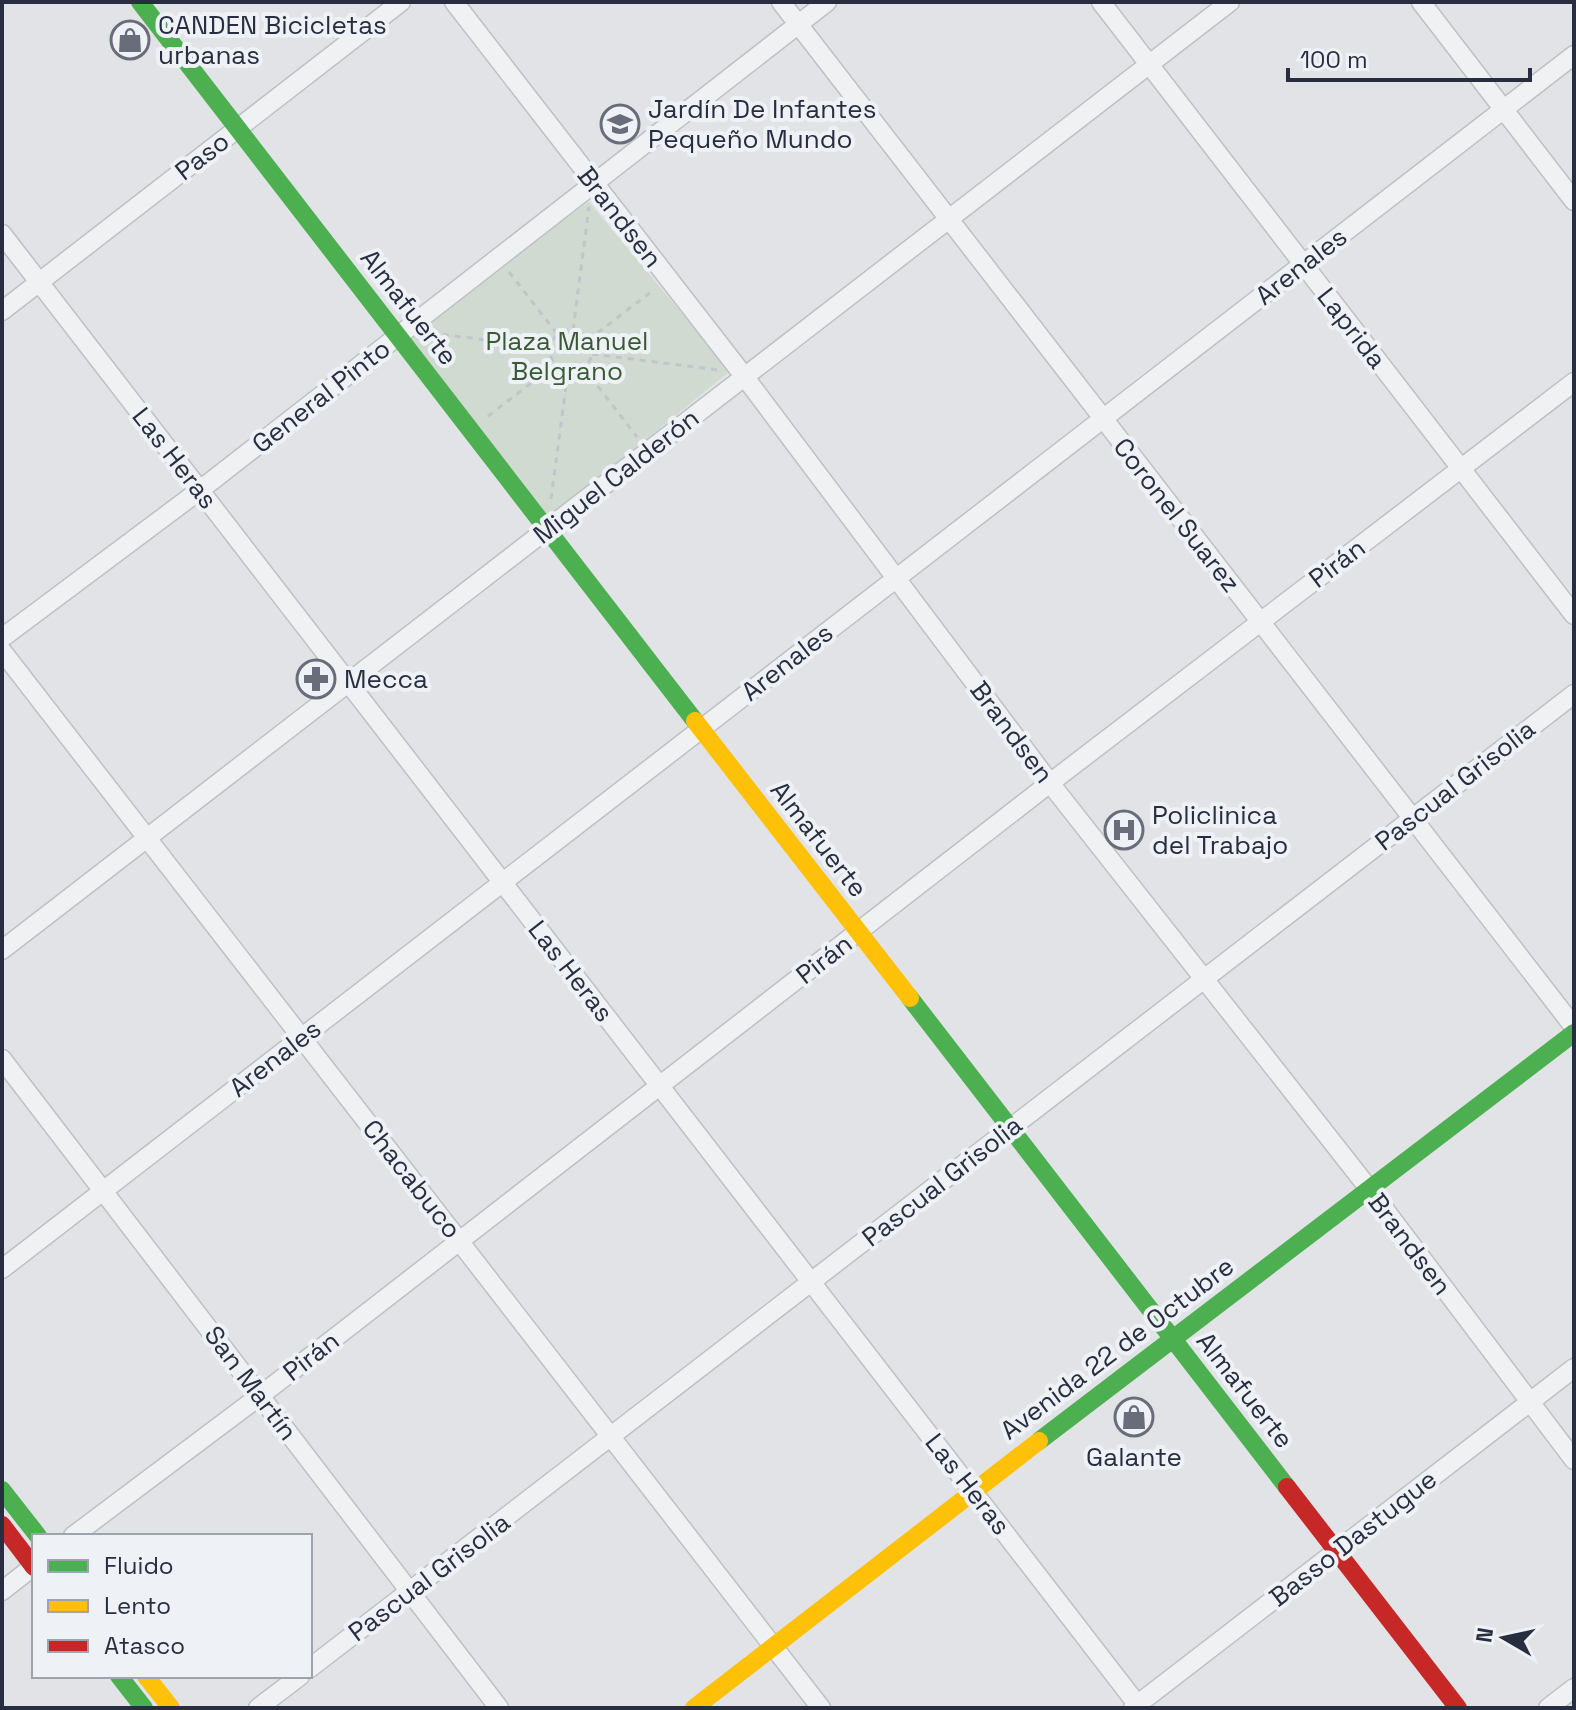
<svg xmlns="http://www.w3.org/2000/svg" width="1576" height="1710" font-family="'Space Grotesk',sans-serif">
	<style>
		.green { fill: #d0dad1 }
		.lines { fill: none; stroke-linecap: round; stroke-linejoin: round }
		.street-casing { stroke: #bec0c3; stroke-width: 21 }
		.path { stroke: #c2c4c9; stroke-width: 3; stroke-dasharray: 6 6; stroke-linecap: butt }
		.street { stroke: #f0f1f2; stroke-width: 18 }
		.fast { stroke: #4caf50; stroke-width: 18 }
		.slow { stroke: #ffc107; stroke-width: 18 }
		.jam { stroke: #c62828; stroke-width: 18 }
		.labels { text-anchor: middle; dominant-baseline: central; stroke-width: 8; stroke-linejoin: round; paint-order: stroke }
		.poi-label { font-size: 26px; fill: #282e3f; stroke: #eef1f6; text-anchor: start }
		.street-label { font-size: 26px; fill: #282e3f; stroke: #eef1f6 }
		.park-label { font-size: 26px; fill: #395a35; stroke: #eef1f6 }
	</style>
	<rect width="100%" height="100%" fill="#e1e3e6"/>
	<path class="green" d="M589,202L730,371L549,518L401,330Z"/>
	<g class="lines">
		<g class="street-casing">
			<path id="street" d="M454,2L744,376L1050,783L1370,1190L1574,1460
				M781,2L1574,1027
				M1101,2L1574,615
				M1421,2L1574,201
				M2,234L1140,1708
				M2,311L401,2
				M2,638L200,490L827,2
				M2,651L821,1708
				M2,950L1230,2
				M2,1059L499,1708
				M2,1269L1574,55
				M73,1536L261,1395L1050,783L1574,382
				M2,1591L34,1566
				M310,1668L1574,694
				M258,1708L300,1676
				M1133,1708L1574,1368
				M1548,1708L1574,1688"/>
		</g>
		<path class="path" d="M509,272L558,335
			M573,330L589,207
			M550 351a21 21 0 1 1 42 0a21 21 0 1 1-42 0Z
			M431,333L550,348
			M588,340L655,289
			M592,354L719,370
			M583,367L637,437
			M488,416L555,365
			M551,499L568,371"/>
		<use href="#street" class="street"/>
		<path class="fast" d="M140,2L695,721
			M910,998L1287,1487
			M1039,1441L1574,1033
			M2,1490L38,1536
			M119,1676L144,1708"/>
		<path class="slow" d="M695,721L910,998
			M146,1676L171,1708
			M694,1708L1039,1441"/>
		<path class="jam" d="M1287,1487L1458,1708
			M2,1525L34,1567"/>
	</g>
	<defs>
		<g id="shop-ring" transform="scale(2)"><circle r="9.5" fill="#eef1f6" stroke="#696d79" stroke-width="1.5"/><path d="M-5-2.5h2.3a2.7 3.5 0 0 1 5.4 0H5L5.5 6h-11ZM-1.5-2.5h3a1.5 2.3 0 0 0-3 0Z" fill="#696d79"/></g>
		<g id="school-ring" transform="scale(2)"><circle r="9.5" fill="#eef1f6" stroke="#696d79" stroke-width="1.5"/><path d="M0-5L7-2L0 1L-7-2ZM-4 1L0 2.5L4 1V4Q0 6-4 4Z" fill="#696d79"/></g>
		<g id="pharmacy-ring" transform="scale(2)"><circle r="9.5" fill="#eef1f6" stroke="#696d79" stroke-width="1.5"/><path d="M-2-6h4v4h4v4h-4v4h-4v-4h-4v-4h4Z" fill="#696d79"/></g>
		<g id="hospital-ring" transform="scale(2)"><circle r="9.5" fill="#eef1f6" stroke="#696d79" stroke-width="1.5"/><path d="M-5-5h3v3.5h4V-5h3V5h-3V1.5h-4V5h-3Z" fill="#696d79"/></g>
	</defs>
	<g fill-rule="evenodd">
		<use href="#shop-ring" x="130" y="40"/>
		<use href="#school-ring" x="620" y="124"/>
		<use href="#pharmacy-ring" x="316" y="679"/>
		<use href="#hospital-ring" x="1124" y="830"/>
		<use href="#shop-ring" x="1134" y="1417"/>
	</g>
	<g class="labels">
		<g class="poi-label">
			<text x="158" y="25">CANDEN Bicicletas<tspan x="158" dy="30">urbanas</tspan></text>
			<text x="648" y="109">Jardín De Infantes<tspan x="648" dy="30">Pequeño Mundo</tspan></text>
			<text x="344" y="679">Mecca</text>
			<text x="1152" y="815">Policlinica<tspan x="1152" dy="30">del Trabajo</tspan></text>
			<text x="1134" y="1457" text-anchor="middle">Galante</text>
		</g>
		<g class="street-label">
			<text transform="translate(202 156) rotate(-38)">Paso</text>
			<text transform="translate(620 217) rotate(52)">Brandsen</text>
			<text transform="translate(1301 266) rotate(-38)">Arenales</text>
			<text transform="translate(409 307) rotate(52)">Almafuerte</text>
			<text transform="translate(1352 328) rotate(52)">Laprida</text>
			<text transform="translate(321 396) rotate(-38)">General Pinto</text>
			<text transform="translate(175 458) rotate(52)">Las Heras</text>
			<text transform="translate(616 476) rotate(-38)">Miguel Calderón</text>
			<text transform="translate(1177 515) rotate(52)">Coronel Suarez</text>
			<text transform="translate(1337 563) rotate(-37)">Pirán</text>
			<text transform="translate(787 662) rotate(-38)">Arenales</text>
			<text transform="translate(1012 732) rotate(53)">Brandsen</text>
			<text transform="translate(1455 785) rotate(-38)">Pascual Grisolia</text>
			<text transform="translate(819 839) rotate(52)">Almafuerte</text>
			<text transform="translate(824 959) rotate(-38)">Pirán</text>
			<text transform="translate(571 971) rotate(52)">Las Heras</text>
			<text transform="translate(275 1058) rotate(-38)">Arenales</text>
			<text transform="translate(412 1179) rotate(52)">Chacabuco</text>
			<text transform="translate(942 1181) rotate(-38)">Pascual Grisolia</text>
			<text transform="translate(1410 1244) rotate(53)">Brandsen</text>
			<text transform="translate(1117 1348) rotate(-37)">Avenida 22 de Octubre</text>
			<text transform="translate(311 1356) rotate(-38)">Pirán</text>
			<text transform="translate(251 1383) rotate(53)">San Martín</text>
			<text transform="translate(1245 1390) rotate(52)">Almafuerte</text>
			<text transform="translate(968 1484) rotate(52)">Las Heras</text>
			<text transform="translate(1353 1538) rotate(-38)">Basso Dastugue</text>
			<text transform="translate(429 1577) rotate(-37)">Pascual Grisolia</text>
		</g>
		<g class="park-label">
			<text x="567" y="341">Plaza Manuel<tspan x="567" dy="30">Belgrano</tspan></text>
		</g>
	</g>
	<rect width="1576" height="1710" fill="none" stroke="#282e3f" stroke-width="8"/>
	<rect x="32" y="1534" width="280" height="144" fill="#eef1f6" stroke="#9fa3ad" stroke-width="2"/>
	<rect x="48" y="1560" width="40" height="12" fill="#4caf50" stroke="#9fa3ad" stroke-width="2"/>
	<text x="104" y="1574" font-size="24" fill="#282e3f">Fluido</text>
	<rect x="48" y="1600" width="40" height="12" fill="#ffc107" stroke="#9fa3ad" stroke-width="2"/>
	<text x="104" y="1614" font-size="24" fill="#282e3f">Lento</text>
	<rect x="48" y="1640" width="40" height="12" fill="#c62828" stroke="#9fa3ad" stroke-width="2"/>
	<text x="104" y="1654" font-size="24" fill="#282e3f">Atasco</text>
	<g transform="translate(1504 1638) rotate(279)" stroke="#eef1f6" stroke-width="6" paint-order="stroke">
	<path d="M0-6L14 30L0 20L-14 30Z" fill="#282e3f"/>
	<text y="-12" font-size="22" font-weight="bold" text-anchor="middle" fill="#282e3f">N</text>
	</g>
	<path d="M1288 68v12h242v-12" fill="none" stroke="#282e3f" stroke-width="4"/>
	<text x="1300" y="68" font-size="24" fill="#282e3f" stroke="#eef1f6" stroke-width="6" paint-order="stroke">100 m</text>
</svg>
